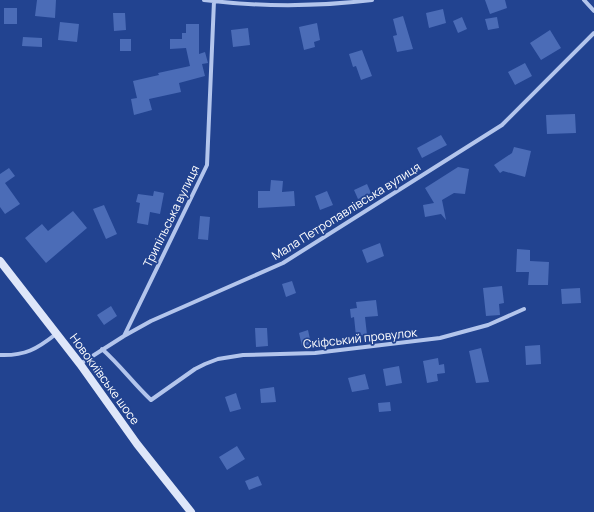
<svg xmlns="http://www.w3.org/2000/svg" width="594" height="512" font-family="Manrope,sans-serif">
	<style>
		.building { fill: #4b6cb7 }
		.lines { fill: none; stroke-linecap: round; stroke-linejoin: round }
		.street { stroke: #b3c5ec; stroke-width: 4 }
		.secondary { stroke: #dee6f9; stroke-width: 8 }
		.labels { text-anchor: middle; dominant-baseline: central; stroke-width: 3.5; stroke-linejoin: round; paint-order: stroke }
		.street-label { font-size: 12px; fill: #fff; stroke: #224390 }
	</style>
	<rect width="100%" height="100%" fill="#224390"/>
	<path class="building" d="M37,0H56L55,18L35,16Z
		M485,0H505L507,8L490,14Z
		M4,8H17V24H4Z
		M443,9L446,23L429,28L426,13Z
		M113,13H125L126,30L114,31Z
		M403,16L413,49L397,52L393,36L397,35L393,19Z
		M462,17L467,29L458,33L453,21Z
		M497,17L499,28L488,30L485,19Z
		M60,22L79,24L77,42L58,40Z
		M317,23L320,40L314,42L315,47L304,50L299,27Z
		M186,24H199V54L205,52L208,63L202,64L205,76L179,83L181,92L149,99L152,110L134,115L131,99L137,98L133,81L159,75L158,73L190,66L186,48L170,49V39H182V33H186Z
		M248,28L250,45L233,47L231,30Z
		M550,30L561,48L541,60L530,43Z
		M23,37L42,38V47L22,46Z
		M120,39H131V51H120Z
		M362,50L372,76L361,80L356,66L353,67L349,54Z
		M525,63L532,76L515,85L508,72Z
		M575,114L576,133L547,134L546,115Z
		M441,135L447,145L422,158L417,148Z
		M514,147L531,151L525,177L503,171L500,173L494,165L512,153Z
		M458,167L469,169L465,194L454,193L442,200L446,220L441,214L425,217L423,205L434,203L425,188Z
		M9,168L15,176L5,183L20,204L5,214L0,207V174Z
		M271,180L283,181L282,192L294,191L295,206L258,208V191H270Z
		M367,184L371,193L358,199L354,190Z
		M154,191L164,193L160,214L150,212L148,225L137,223L140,203L136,202L138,194L153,196Z
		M327,191L333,205L320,210L315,196Z
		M104,205L117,234L106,239L93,209Z
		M73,211L87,228L46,263L25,238L42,224L48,231Z
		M200,216L210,217L208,240L198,239Z
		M380,243L384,256L367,263L362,250Z
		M517,249L530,250V261L549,262L548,285H528L529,272H516Z
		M292,281L296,293L286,297L282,284Z
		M502,286L504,303L499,304L500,315L486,316L483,288Z
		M580,288L581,303L562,304L561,289Z
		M376,300L378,316L365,317L367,335L356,336L354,317L351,318L350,309L357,308L356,302Z
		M111,306L117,316L104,325L97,315Z
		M255,328H267L268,346L256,347Z
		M308,330L311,344L302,346L299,333Z
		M540,345L541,364L526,365L525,346Z
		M481,348L489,382L476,383L469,351Z
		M438,358L439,365L444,364L445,373L437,374L438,381L427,383L423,361Z
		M399,366L402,383L386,386L383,369Z
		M365,374L369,389L352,392L348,378Z
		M274,387L276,402L261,403L260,389Z
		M236,393L241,409L230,412L225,397Z
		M390,402L391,411L379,412L378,403Z
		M237,446L245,459L227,470L219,457Z
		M258,476L262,485L249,490L245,481Z"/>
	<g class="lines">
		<path class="street" d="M204,0C261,7 315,7 372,0
			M584,0L594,11
			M124,336L207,165L214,1
			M102,349C120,365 134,384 151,400L195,369L205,364L218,359L243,355L315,353L440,338L488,325L524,309
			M0,355C25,356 37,349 56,334
			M80,364L124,336L151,321L283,263L502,125L594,33"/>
		<path class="secondary" d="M0,261L80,364L137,444L191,512"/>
	</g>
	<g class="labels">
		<g class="street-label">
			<text transform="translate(346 211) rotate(-32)">Мала Петропавлівська вулиця</text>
			<text transform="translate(171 216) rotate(-64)">Трипільська вулиця</text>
			<text transform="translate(360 338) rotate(-6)">Скіфський провулок</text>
			<text transform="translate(105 379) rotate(54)">Новокиївське шосе</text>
		</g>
	</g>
</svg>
